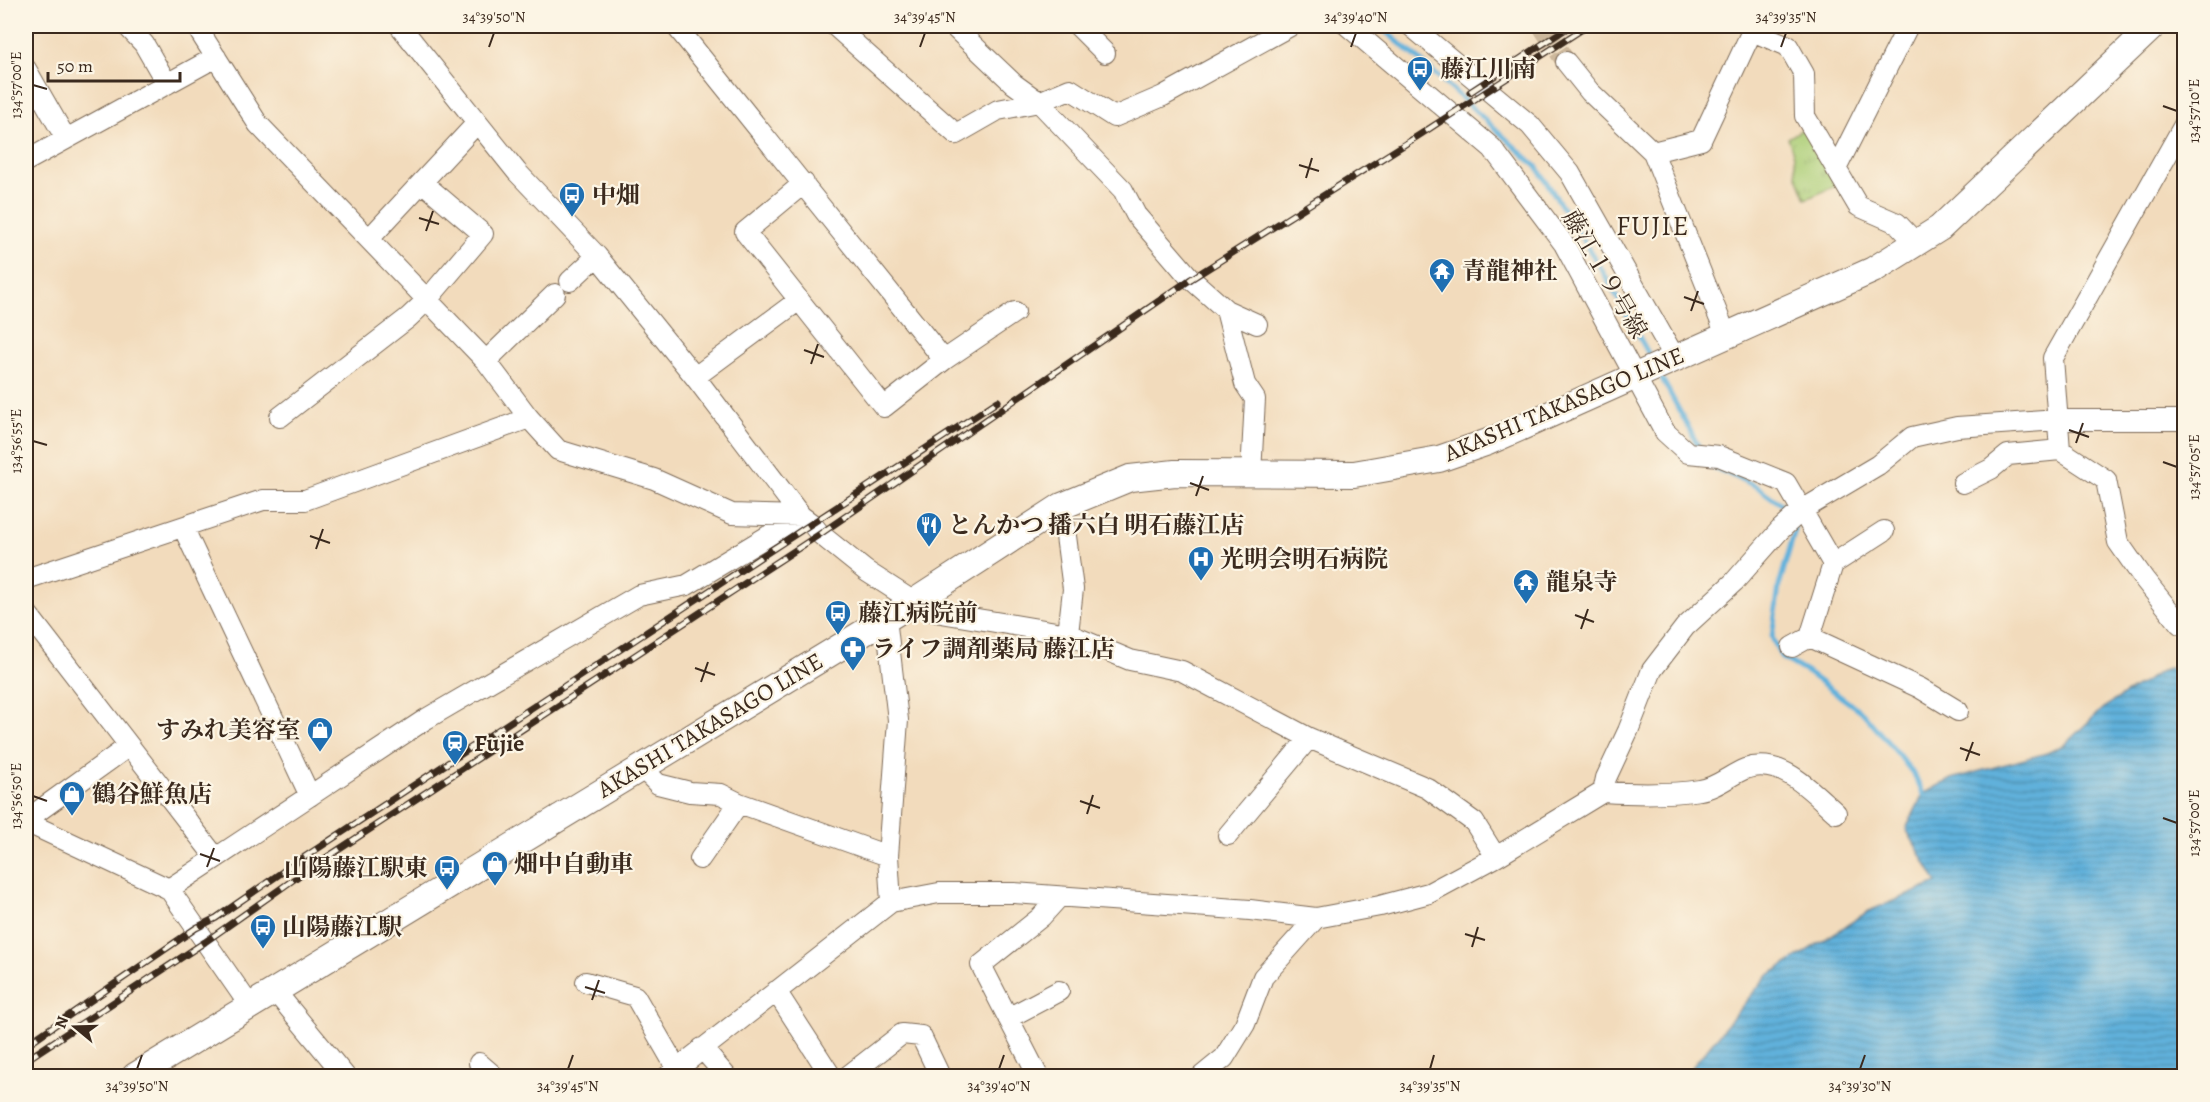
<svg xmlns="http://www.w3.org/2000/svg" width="2210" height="1102" font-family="Alegreya,'Noto Serif JP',serif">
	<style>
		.park { fill: url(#park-tufts); stroke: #737c4a; stroke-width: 1.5 }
		.water { fill: url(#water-rules); stroke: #4e6e7c; stroke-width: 1.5 }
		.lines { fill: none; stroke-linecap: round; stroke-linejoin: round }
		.stream { stroke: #60b1db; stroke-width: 5 }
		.minor-tunnel { stroke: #cdb89c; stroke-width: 20; stroke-dasharray: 20 10; stroke-linecap: butt }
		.minor-casing { stroke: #7b6855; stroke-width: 22 }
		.major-casing { stroke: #7b6855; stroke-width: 28 }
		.minor { stroke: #fff; stroke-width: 20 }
		.major { stroke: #fff; stroke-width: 26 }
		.rail-casing { stroke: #3b2a1e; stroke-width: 7 }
		.rail { stroke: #fcf5e5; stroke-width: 4.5; stroke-dasharray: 14; stroke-linecap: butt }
		.ticks { fill: none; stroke: #3b2a1e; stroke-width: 2 }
		.labels { text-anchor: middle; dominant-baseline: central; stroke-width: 4.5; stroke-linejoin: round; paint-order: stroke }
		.poi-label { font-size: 24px; font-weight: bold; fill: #3b2a1e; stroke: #fcf5e5; text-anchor: start }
		.street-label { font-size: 24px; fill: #3b2a1e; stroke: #fcf5e5 }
		.quarter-label { font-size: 27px; letter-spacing: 1.5px; fill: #3b2a1e; stroke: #fcf5e5 }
		.neatline { fill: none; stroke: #3b2a1e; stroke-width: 2 }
		.ticks-label { font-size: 15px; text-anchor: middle; fill: #3b2a1e }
	</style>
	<defs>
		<pattern id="park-tufts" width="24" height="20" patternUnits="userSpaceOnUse" patternTransform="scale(1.5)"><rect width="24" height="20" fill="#abce76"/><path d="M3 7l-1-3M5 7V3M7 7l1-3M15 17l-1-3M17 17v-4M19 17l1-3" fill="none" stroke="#94b166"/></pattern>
		<pattern id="water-rules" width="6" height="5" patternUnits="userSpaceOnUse" patternTransform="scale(1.5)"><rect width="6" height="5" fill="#60b1db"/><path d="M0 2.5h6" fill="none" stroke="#5090b1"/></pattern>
	</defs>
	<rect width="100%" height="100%" fill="#fcf5e5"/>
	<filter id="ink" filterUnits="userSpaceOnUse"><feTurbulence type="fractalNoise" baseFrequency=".0167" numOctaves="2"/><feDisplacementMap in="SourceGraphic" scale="12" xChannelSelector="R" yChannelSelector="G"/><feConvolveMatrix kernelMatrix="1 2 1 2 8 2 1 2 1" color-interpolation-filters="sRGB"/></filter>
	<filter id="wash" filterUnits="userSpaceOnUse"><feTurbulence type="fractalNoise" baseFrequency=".008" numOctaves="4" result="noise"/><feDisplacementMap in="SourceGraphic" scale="24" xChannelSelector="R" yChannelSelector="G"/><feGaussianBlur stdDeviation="1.35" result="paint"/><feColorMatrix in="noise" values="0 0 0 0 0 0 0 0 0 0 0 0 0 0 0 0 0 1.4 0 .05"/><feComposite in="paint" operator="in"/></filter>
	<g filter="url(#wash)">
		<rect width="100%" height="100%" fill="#f2dbbc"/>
		<path class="park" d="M1806,127L1836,186L1806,199L1796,174L1794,156L1788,138Z"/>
		<path class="water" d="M2184,665V1076H1685L1766,977L1869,911L1937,883L1906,829L1923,794L1951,779L2047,753L2064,745L2103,708L2165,669Z"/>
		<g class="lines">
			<path class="stream" d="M1379,26L1420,60L1537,167L1602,270L1652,360
				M1659,373L1700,449
				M1706,460L1708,465L1756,486L1785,507L1795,530L1779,586L1772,637L1781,657L1808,673L1863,713L1898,754L1915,776L1923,794"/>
		</g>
	</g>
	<g filter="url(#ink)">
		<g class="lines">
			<path class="minor-tunnel" d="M1542,26L1566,62"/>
			<g class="minor-casing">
				<path id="minor" d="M127,26L144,44L167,84
					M196,26L258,124L486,361L529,418L558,450L654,479L732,514L801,516
					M400,26L517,172L597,256L695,377L801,516L812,524L820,534L866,571L914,602L935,612L1068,634L1130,660L1182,671L1309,738L1427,788L1474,822L1496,857
					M676,26L944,360
					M835,26L956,134L998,110L1039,102L1070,89L1114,117L1163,96L1290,26
					M953,26L1014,84L1039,102L1123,190L1136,215L1191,279L1226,310L1257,324
					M1078,26L1105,53
					M1348,26L1492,148L1564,244L1665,432L1688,453L1719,456L1786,483L1833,564
					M1411,26L1530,125L1570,173L1675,358
					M1566,62L1590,92L1653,152L1726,335
					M26,69L66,139
					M1653,152L1701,140L1752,31L1788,46L1804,74L1805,116L1858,206L1897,223L1916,243
					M26,161L216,57
					M1836,169L1908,26
					M804,183L745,232L884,407L944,360L1015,312
					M369,239L477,123
					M570,281L597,256
					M1226,310L1245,384L1255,399L1251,474
					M486,361L555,294
					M695,377L799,300
					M280,417L408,318L427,300L483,234L422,182
					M1963,483L1991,469L2008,455L2060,450
					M1062,506L1073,589L1068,634
					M183,527L310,796
					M26,579L263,500H305L529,418
					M26,612L216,858
					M886,618L898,720L888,856L891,902
					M2180,624L2144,579L2118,542L2106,480L2060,450L2053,358L2184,125
					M1810,637L1920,688L1958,711
					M1792,647L1810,637L1833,564L1884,531
					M641,767L658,784L690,792L721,794L739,803L888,856
					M1603,792C1636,794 1668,795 1700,790C1716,788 1730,775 1745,769C1782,756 1812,792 1836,813
					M26,820L129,746
					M26,822L169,889L250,1006
					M1228,835L1309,738
					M700,859L739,803
					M169,889L426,719L639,595L687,585L801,516
					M586,982L635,996L677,1069
					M275,991L345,1076
					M776,991L831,1076
					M1008,1018L1059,991
					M702,1048L726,1076
					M479,1063L494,1076
					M668,1076L891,902L939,893H1014L1250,910L1316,918L1380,906L1429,893L1496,857L1603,792L1606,778L1628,731L1652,670L1685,627L1734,582L1780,530L1802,510L1878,465L1912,437L1957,427L2058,420H2184
					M848,1076L902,1034L921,1036L940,1076
					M1038,1076L981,965L1041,917L1059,897
					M1202,1076L1224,1058L1245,1024L1263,977L1316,918"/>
			</g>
			<g class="major-casing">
				<path id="major" d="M135,1076L914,602L1062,506L1130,478L1175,473L1354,474L1439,459L1488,442L1873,270L1940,228L2153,26"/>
			</g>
			<use href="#minor" class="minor"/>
			<use href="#major" class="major"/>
			<g class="rail-casing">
				<path id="rail" d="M1470,92L1570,26
					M26,1045L196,928L216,918L294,864L998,401
					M26,1060L205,942L300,875L820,534L1191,279L1421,134L1587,26"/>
			</g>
			<use href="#rail" class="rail"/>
		</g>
	</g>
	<path class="ticks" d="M489,47L494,33M920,47L925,33M1351,47L1356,33M1781,47L1786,33M33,85L47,89M2163,106L2177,111M1299,165L1319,171M1306,178L1312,158M419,218L439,224M426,231L433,211M1684,297L1704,304M1691,311L1698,291M804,350L824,357M811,364L818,344M2069,430L2089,437M33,441L47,445M2076,443L2083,423M2163,462L2177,467M1190,483L1209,490M1196,496L1203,476M310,536L330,543M316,549L323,529M1575,615L1594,622M1581,629L1588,609M695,668L715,675M701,682L708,662M1960,748L1980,755M1966,761L1973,742M33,796L47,801M1080,801L1100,808M1087,814L1093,795M2163,818L2177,823M200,854L220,861M207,867L214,848M1465,934L1485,940M1472,947L1478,927M585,987L605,993M592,1000L599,980M137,1069L142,1055M568,1069L573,1055M999,1069L1004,1055M1430,1069L1434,1055M1860,1069L1865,1055"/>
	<defs>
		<g id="bus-pin" transform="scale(1.35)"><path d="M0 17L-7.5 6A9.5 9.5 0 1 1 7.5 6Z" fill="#1f6fb2" stroke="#fcf5e5"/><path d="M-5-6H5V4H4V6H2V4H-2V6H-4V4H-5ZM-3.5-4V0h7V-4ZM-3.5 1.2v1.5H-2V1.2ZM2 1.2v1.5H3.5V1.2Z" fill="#fff"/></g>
		<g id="temple-pin" transform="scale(1.35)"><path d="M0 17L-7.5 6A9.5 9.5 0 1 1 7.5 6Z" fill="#1f6fb2" stroke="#fcf5e5"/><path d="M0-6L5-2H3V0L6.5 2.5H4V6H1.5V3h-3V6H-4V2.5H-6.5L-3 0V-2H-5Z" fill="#fff"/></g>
		<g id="restaurant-pin" transform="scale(1.35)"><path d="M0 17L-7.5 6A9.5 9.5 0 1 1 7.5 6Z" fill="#1f6fb2" stroke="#fcf5e5"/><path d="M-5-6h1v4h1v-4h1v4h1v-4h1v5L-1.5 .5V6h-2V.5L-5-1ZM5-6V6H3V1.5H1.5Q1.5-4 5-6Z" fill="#fff"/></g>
		<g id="hospital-pin" transform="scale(1.35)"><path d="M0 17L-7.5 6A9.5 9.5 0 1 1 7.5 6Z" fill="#1f6fb2" stroke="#fcf5e5"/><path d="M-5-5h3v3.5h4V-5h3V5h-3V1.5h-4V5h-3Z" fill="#fff"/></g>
		<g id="pharmacy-pin" transform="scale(1.35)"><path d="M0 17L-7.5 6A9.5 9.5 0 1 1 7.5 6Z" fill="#1f6fb2" stroke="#fcf5e5"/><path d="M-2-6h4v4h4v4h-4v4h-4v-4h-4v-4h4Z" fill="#fff"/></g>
		<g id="shop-pin" transform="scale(1.35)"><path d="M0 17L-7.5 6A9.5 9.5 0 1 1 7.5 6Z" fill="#1f6fb2" stroke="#fcf5e5"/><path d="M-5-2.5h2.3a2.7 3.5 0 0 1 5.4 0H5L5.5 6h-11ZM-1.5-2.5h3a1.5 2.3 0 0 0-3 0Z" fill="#fff"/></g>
		<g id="station-pin" transform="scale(1.35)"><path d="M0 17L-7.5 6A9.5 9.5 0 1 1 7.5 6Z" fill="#1f6fb2" stroke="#fcf5e5"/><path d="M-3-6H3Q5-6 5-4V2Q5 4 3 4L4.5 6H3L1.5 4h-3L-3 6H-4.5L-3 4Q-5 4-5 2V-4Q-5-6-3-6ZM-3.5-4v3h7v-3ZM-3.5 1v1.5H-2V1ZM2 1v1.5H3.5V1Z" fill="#fff"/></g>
	</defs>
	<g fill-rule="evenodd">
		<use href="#bus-pin" x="1420" y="69"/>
		<use href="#bus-pin" x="572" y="195"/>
		<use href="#temple-pin" x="1442" y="271"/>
		<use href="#restaurant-pin" x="929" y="525"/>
		<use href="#hospital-pin" x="1201" y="559"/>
		<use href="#temple-pin" x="1526" y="582"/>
		<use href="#bus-pin" x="838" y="613"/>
		<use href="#pharmacy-pin" x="853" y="649"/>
		<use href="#shop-pin" x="320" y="730"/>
		<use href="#station-pin" x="455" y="743"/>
		<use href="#shop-pin" x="72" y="794"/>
		<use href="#shop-pin" x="495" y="864"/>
		<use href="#bus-pin" x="447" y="868"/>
		<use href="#bus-pin" x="263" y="927"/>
	</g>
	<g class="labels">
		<g class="poi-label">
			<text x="1440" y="69">藤江川南</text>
			<text x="592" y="195">中畑</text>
			<text x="1462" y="271">青龍神社</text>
			<text x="948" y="525">とんかつ 播六白 明石藤江店</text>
			<text x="1220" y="559">光明会明石病院</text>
			<text x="1546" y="582">龍泉寺</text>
			<text x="858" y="613">藤江病院前</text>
			<text x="872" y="649">ライフ調剤薬局 藤江店</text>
			<text x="300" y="730" text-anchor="end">すみれ美容室</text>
			<text x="474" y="743">Fujie</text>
			<text x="92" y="794">鶴谷鮮魚店</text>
			<text x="514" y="864">畑中自動車</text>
			<text x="428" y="868" text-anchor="end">山陽藤江駅東</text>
			<text x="282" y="927">山陽藤江駅</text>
		</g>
		<g class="street-label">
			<text transform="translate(1605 274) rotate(60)">藤江１９号線</text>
			<text transform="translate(1564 404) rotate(-23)">AKASHI TAKASAGO LINE</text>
			<text transform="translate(710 725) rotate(-31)">AKASHI TAKASAGO LINE</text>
		</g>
		<g class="quarter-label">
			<text x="1653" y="226">FUJIE</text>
		</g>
	</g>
	<rect width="2210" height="1102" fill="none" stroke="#fcf5e5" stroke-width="66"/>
	<g transform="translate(75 1027) rotate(289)" stroke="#fcf5e5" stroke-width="4.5" paint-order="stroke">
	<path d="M0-4.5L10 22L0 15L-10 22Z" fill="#3b2a1e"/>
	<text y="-9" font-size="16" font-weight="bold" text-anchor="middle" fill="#3b2a1e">N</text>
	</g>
	<path d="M48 72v9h132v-9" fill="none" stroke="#3b2a1e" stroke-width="3"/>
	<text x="57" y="72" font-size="18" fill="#3b2a1e" stroke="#fcf5e5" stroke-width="4.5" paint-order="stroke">50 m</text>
	<rect x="33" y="33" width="2144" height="1036" class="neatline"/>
	<g class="ticks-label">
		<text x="494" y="22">34°39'50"N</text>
		<text x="925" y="22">34°39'45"N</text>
		<text x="1356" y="22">34°39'40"N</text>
		<text x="1786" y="22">34°39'35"N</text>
		<text transform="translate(16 85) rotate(-90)" y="5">134°57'00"E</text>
		<text transform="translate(2194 111) rotate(-90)" y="5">134°57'10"E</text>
		<text transform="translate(16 441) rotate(-90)" y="5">134°56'55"E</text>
		<text transform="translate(2194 467) rotate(-90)" y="5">134°57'05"E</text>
		<text transform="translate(16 796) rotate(-90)" y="5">134°56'50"E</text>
		<text transform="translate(2194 823) rotate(-90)" y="5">134°57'00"E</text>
		<text x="137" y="1091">34°39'50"N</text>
		<text x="568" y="1091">34°39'45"N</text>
		<text x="999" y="1091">34°39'40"N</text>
		<text x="1430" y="1091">34°39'35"N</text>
		<text x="1860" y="1091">34°39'30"N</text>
	</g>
</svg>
